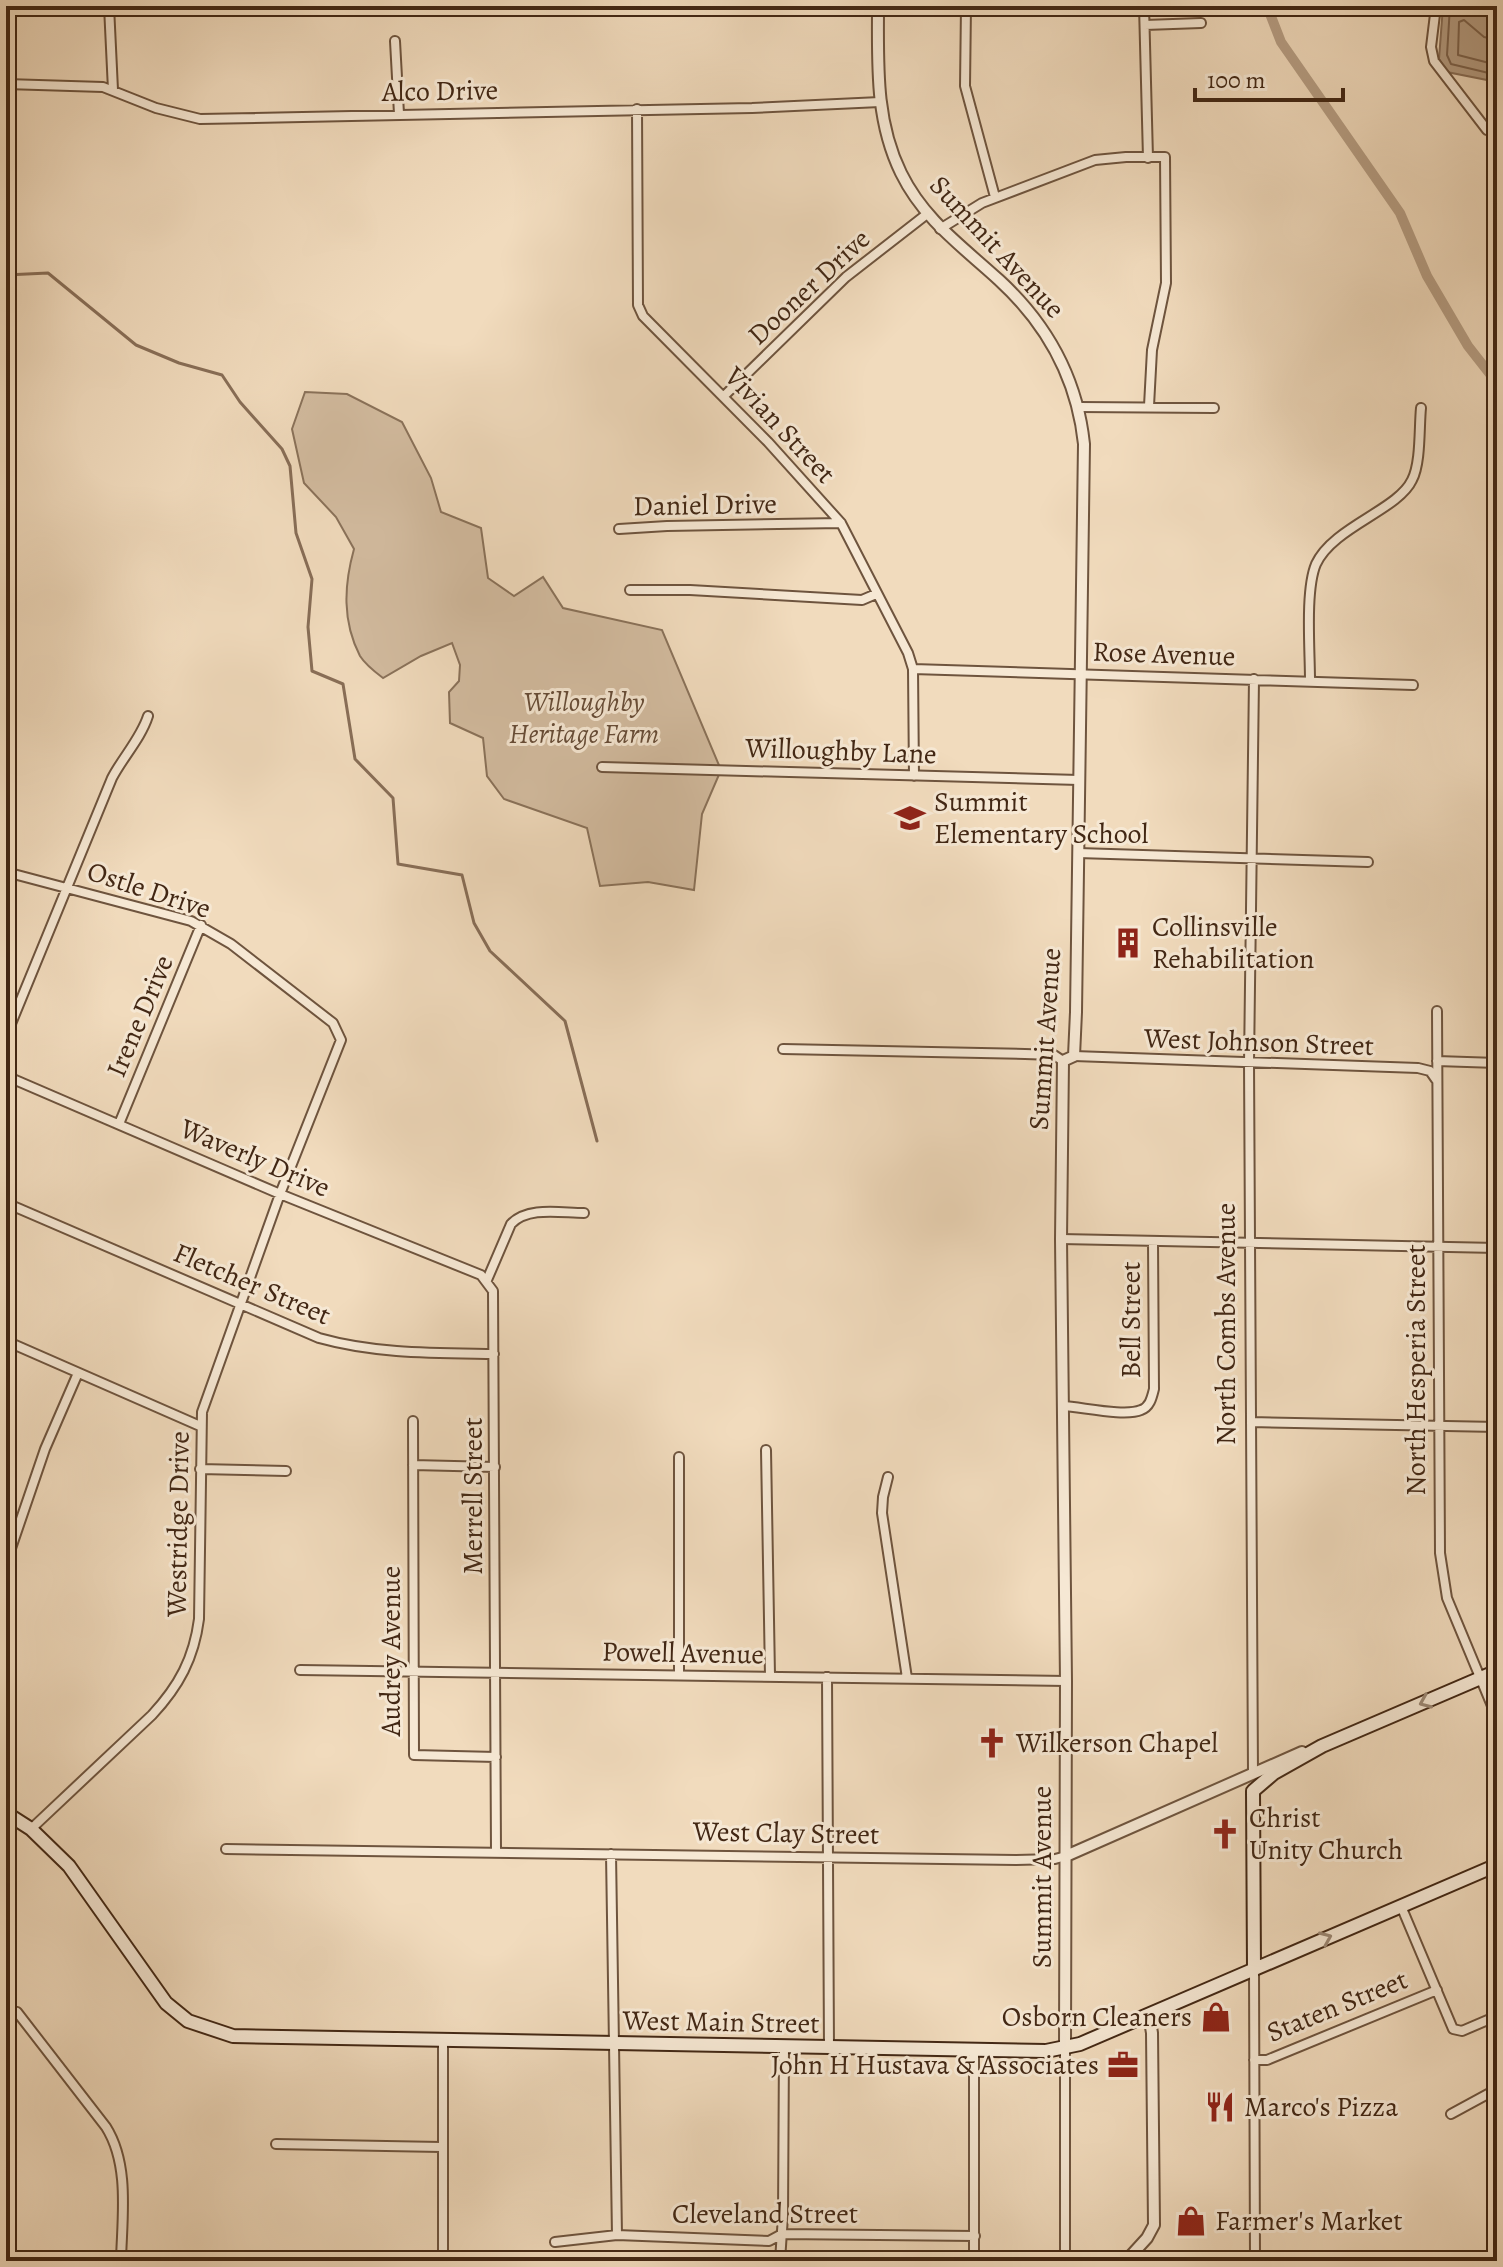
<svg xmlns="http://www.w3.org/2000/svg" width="1503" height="2267" font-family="Alegreya,serif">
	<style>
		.green { fill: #d3bca0; stroke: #8a725a; stroke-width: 2 }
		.water { fill: #b69e84; stroke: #886e57; stroke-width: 2 }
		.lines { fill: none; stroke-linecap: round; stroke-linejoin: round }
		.shore { stroke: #7c624c; stroke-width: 2 }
		.stream { stroke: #886e57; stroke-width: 3 }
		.canal { stroke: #b69e84; stroke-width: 10 }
		.minor-casing { stroke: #6e543e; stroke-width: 12 }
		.tertiary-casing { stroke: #6e543e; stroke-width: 14 }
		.secondary-casing { stroke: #422714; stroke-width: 16 }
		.minor { stroke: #f6e8d4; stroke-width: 8 }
		.tertiary { stroke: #f6e8d4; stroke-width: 10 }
		.secondary { stroke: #f6e8d4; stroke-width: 12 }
		.oneway { stroke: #9c8874 }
		.labels { text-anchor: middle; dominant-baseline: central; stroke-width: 6; stroke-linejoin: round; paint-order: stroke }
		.street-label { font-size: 28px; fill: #422714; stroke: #f6e8d4 }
		.park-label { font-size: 28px; font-style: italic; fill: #664c37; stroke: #f6e8d4 }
		.poi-label { font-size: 28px; fill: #422714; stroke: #f6e8d4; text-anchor: start }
	</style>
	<rect width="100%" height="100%" fill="#f1dbbd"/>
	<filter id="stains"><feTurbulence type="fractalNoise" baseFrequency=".0025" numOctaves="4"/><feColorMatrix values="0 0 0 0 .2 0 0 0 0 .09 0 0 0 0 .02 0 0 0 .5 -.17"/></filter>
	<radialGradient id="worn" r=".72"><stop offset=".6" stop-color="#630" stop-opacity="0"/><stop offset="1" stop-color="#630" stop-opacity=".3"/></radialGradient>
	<path class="green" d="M305,392L347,394L402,422L431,478L441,512L481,528L488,578L514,596L543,577L563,608L662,630L721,770L702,814L694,890L648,882L600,886L587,828L504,799L487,776L483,738L450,723L449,692L459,681L460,665L452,643L421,656L383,678C375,672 365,664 360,656C342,621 344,585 354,549L336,517L304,483L292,429Z"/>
	<path class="water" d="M1443,6H1476L1497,24V82L1447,72L1439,59Z"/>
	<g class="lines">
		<path class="shore" d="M1450,6L1447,55L1451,64L1497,75
			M1497,40L1484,37L1464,20L1459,22L1458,55L1497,65"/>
		<path class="stream" d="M6,275L48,273L136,345L179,363L222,375L240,402L282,449L290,466L296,533L312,579L308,627L312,671L343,684L355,759L393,798L398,864L462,875L474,923L490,951L565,1021L597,1141"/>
		<path class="canal" d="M1267,6L1281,42L1400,213L1427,276L1468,346L1497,383"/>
		<g class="minor-casing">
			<path id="minor" d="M109,6L113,90
				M966,6L965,86L995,197
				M1144,6L1148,158
				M1436,6L1431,47L1434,61L1487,130
				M1145,25L1201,23
				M395,41L399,114
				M6,84L103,87L156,108L200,119L752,108L880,102
				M637,109L638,305L643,316L768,442L841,523L908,653L913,669L914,776
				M940,229L982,203L1095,160L1126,157H1165L1166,283L1152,350L1149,406
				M724,396L846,277L927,214
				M1079,407L1214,408
				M619,529L667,526L841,523
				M630,590H690L862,600L876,594
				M913,669L1413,685
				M1310,680C1310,650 1305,590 1316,564C1333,527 1398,510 1412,480C1421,463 1419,428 1421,408
				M602,767L1079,780
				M1078,853L1368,862
				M6,872L191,921L231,944L333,1023L341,1040L280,1194L202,1412L199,1619C194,1658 179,1686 152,1715L31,1829
				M1437,1011L1440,1553L1447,1598L1497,1718
				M6,1036L112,778C123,757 141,738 148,716
				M783,1049L1025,1054L1054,1055L1063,1061
				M1074,1056L1418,1068L1430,1071L1437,1081
				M1437,1061L1497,1063
				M6,1076L280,1194L481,1275L493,1291L496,1851
				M119,1124L201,925
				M6,1203L319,1338C376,1354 435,1353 494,1354
				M1061,1239L1497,1248
				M487,1280L511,1224C528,1206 561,1213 584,1213
				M6,1341L200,1426
				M1063,1406C1082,1407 1125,1417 1141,1410C1150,1407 1152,1397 1154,1389L1153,1242
				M413,1421L414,1755L496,1757
				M1251,1422L1497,1427
				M766,1450L770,1676
				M679,1457V1675
				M413,1465L495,1467
				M200,1469L286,1471
				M888,1477L883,1497L882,1513L907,1678
				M6,1563L45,1449L78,1373
				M300,1670L1066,1681
				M827,1677L829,2048
				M1253,1773L1249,1063L1254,679
				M226,1849L1016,1860L1055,1859L1066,1856
				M611,1854L617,2235
				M1401,1906L1453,2029L1462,2031L1497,2016
				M1254,1969L1255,2261
				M17,2012L106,2127C130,2165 122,2218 121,2261
				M1065,2048V2261
				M974,2050V2261
				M1254,2060H1267L1437,1990
				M1451,2114L1497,2089
				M276,2144L441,2147
				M555,2242L617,2235L769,2241L782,2234L975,2236
				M1131,2255L1154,2261
				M443,2261V2041
				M780,2261L783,2216L784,2047"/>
		</g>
		<g class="tertiary-casing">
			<path id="tertiary" d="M878,6C878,64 875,120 901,173C924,220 962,246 999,280C1048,325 1077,378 1084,444L1076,1012L1074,1056L1063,1061L1061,1239L1066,1681L1065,2048
				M1066,1856L1302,1752
				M1126,2261L1147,2238L1154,2225L1152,2033L1149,2015"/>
		</g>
		<g class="secondary-casing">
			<path id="secondary" d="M6,1813L31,1829L69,1866L166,2003L188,2021L233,2036L1046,2051L1080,2044L1497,1865
				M1254,1969L1253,1791L1274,1773L1322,1746L1497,1671"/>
		</g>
		<use href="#minor" class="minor"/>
		<use href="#tertiary" class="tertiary"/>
		<use href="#secondary" class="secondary"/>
	</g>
	<defs><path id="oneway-chevron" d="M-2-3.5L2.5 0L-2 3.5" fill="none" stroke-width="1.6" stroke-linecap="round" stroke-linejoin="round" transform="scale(2)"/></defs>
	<g class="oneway">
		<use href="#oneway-chevron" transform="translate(1425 1702) rotate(157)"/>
		<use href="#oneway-chevron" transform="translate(1326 1938) rotate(-23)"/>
	</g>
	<defs>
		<g id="school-bare" transform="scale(2.4)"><path d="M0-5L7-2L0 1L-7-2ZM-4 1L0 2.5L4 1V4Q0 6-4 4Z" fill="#8f2418" stroke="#f6e8d4" stroke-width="2.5" paint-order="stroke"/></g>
		<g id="building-bare" transform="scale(2.4)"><path d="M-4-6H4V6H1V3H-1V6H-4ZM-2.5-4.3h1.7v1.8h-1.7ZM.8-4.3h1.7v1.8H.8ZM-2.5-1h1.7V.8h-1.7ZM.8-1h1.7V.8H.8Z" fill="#8f2418" stroke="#f6e8d4" stroke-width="2.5" paint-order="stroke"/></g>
		<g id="church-bare" transform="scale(2.4)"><path d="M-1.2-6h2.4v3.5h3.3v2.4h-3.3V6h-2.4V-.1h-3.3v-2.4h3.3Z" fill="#8f2418" stroke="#f6e8d4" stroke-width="2.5" paint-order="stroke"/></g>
		<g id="shop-bare" transform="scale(2.4)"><path d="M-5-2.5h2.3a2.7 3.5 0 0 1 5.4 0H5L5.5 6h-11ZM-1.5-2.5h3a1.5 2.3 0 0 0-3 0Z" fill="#8f2418" stroke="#f6e8d4" stroke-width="2.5" paint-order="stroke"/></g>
		<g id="office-bare" transform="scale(2.4)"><path d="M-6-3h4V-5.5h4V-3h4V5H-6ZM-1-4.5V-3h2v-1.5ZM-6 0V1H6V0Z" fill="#8f2418" stroke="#f6e8d4" stroke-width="2.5" paint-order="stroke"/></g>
		<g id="restaurant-bare" transform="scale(2.4)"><path d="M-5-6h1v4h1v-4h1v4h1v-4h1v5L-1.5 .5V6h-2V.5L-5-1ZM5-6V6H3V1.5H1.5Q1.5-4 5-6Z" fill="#8f2418" stroke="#f6e8d4" stroke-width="2.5" paint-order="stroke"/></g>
	</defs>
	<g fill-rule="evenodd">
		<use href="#school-bare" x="910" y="818"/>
		<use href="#building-bare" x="1128" y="943"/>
		<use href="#church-bare" x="992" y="1743"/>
		<use href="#church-bare" x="1225" y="1834"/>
		<use href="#shop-bare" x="1216" y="2017"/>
		<use href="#office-bare" x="1123" y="2065"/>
		<use href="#restaurant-bare" x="1220" y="2107"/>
		<use href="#shop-bare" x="1191" y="2221"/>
	</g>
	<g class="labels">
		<g class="street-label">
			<text transform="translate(440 91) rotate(-1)">Alco Drive</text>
			<text transform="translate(997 247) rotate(47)">Summit Avenue</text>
			<text transform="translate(809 287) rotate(-43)">Dooner Drive</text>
			<text transform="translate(780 425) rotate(47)">Vivian Street</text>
			<text transform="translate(705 505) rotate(-1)">Daniel Drive</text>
			<text transform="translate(1164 654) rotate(2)">Rose Avenue</text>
			<text transform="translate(841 751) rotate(2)">Willoughby Lane</text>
			<text transform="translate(149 890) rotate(18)">Ostle Drive</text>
			<text transform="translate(140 1016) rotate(-67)">Irene Drive</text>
			<text transform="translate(1045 1039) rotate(-86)">Summit Avenue</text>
			<text transform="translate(1259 1042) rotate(2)">West Johnson Street</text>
			<text transform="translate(255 1158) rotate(23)">Waverly Drive</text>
			<text transform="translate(252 1284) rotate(23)">Fletcher Street</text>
			<text transform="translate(1131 1320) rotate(-90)">Bell Street</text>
			<text transform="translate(1226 1324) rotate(-90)">North Combs Avenue</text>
			<text transform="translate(1416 1370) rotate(-90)">North Hesperia Street</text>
			<text transform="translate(473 1496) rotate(-90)">Merrell Street</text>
			<text transform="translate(178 1524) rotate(-89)">Westridge Drive</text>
			<text transform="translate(391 1651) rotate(-90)">Audrey Avenue</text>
			<text transform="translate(683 1653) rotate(1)">Powell Avenue</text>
			<text transform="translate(786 1833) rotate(1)">West Clay Street</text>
			<text transform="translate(1042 1877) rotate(-90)">Summit Avenue</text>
			<text transform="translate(1337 2006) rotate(-22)">Staten Street</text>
			<text transform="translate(721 2022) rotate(1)">West Main Street</text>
			<text x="765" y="2214">Cleveland Street</text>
		</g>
		<g class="park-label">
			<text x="584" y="702">Willoughby<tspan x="584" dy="32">Heritage Farm</tspan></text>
		</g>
		<g class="poi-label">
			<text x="934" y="802">Summit<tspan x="934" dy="32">Elementary School</tspan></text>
			<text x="1152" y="927">Collinsville<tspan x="1152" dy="32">Rehabilitation</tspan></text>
			<text x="1016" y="1743">Wilkerson Chapel</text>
			<text x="1249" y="1818">Christ<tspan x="1249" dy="32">Unity Church</tspan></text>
			<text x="1192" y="2017" text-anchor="end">Osborn Cleaners</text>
			<text x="1099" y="2065" text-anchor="end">John H Hustava &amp; Associates</text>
			<text x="1244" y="2107">Marco's Pizza</text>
			<text x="1215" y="2221">Farmer's Market</text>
		</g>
	</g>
	<rect width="1503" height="2267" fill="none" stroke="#f1dbbd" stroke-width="32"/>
	<rect x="8" y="8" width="1487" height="2251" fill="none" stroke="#422714" stroke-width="4"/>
	<rect x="16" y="16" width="1471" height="2235" fill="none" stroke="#422714" stroke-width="2"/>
	<path d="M1195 88v12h148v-12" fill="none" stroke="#422714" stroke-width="4"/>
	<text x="1207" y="88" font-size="24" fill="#422714" stroke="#f6e8d4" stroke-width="6" paint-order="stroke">100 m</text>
	<rect width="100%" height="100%" filter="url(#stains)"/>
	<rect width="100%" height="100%" fill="url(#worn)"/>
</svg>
